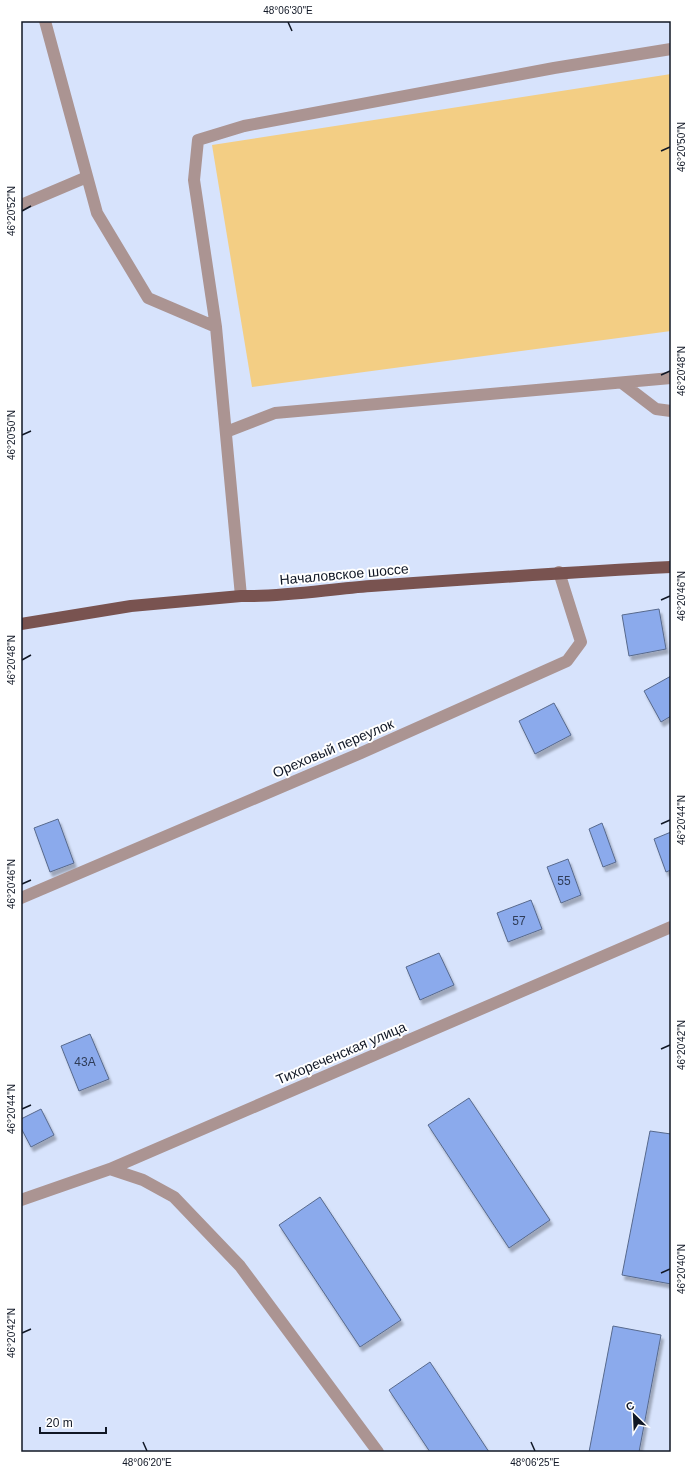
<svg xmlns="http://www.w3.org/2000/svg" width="692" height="1473" font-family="Arial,sans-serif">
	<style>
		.green { fill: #f3ce84 }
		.building { fill: #8baaec; stroke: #57698c; filter: url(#shadow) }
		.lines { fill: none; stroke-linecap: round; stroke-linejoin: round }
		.lane { stroke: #ab9492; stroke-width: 12 }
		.street { stroke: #ab9492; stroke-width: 12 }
		.primary { stroke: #795350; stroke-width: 12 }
		.ticks { fill: none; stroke: #101725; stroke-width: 1.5 }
		.labels { text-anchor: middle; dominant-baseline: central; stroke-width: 4; stroke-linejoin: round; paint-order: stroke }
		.number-label { font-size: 12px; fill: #2f3c57 }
		.street-label { font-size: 14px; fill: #101725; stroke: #fff }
		.neatline { fill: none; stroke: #101725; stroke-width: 1.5 }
		.ticks-label { font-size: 10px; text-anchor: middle; fill: #101725 }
	</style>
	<defs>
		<filter id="shadow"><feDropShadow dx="2.5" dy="4.5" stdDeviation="1" flood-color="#0004"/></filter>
	</defs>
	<rect width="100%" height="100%" fill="#d7e3fc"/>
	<path class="green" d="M671,74V331L252,387L212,145Z"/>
	<path class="building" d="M659,609L666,649L629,656L622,615Z
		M671,676V716L661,722L644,691Z
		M554,703L571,735L535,754L519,721Z
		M58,819L74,863L50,872L34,828Z
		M602,823L616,862L603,867L589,829Z
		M671,832V870L666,872L654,839Z
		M568,859L581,895L561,903L547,867Z
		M531,900L542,929L508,942L497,913Z
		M439,953L454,985L420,1000L406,967Z
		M90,1034L109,1079L79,1091L61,1046Z
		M469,1098L550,1220L509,1248L428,1125Z
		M41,1109L54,1135L31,1147L21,1128V1119Z
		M650,1131L671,1134V1284L622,1275Z
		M320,1197L401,1320L360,1347L279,1225Z
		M613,1326L661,1335L639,1452H589Z
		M430,1362L489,1452H430L389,1390Z"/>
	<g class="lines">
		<path class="lane" d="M45,21L97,213L148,298L216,327L241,596
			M21,205L87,177
			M216,327L194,180L198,140L244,126L554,68L671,49
			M622,383L656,409L671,411
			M226,432L275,413L671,378"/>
		<path class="street" d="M21,898L361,753L567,661L581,642L559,572
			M110,1169L143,1180L174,1197L240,1266L378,1452
			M21,1200L110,1169L671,927"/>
		<path class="primary" d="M21,624L131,606L241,596C284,597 328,589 371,586C471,579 571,572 671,567"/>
	</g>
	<path class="ticks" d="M288,22L292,31M661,151L670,147M22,211L31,206M661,375L670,371M22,435L31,431M661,600L670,596M22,660L31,655M661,824L670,820M22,884L31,880M661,1049L670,1045M22,1109L31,1105M661,1273L670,1269M22,1333L31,1329M143,1442L147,1451M531,1442L535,1451"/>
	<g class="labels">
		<g class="number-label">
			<text x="564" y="881">55</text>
			<text x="519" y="921">57</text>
			<text x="85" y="1062">43А</text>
		</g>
		<g class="street-label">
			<text transform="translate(344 574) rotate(-5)">Началовское шоссе</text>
			<text transform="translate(333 748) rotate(-23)">Ореховый переулок</text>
			<text transform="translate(341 1053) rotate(-23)">Тихореченская улица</text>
		</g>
	</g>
	<rect width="692" height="1473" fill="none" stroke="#ffffff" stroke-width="44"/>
	<g transform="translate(634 1415) rotate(336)" stroke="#ffffff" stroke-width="3" paint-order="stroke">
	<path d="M0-3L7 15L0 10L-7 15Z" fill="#101725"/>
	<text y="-6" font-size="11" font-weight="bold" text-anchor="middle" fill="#101725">С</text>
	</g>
	<path d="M40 1427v6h66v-6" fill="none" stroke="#101725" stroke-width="2"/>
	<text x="46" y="1427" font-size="12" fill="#101725" stroke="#ffffff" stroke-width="3" paint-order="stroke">20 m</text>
	<rect x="22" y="22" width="648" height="1429" class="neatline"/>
	<g class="ticks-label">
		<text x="288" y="14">48°06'30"E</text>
		<text transform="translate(681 147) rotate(-90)" y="4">46°20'50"N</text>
		<text transform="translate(11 211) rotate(-90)" y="4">46°20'52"N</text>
		<text transform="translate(681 371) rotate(-90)" y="4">46°20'48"N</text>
		<text transform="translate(11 435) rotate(-90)" y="4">46°20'50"N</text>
		<text transform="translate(681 596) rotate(-90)" y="4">46°20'46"N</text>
		<text transform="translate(11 660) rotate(-90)" y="4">46°20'48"N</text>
		<text transform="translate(681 820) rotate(-90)" y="4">46°20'44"N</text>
		<text transform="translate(11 884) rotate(-90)" y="4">46°20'46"N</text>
		<text transform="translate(681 1045) rotate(-90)" y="4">46°20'42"N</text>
		<text transform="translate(11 1109) rotate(-90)" y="4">46°20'44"N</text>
		<text transform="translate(681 1269) rotate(-90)" y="4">46°20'40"N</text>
		<text transform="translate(11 1333) rotate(-90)" y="4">46°20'42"N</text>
		<text x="147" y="1466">48°06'20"E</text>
		<text x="535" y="1466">48°06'25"E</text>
	</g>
</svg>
